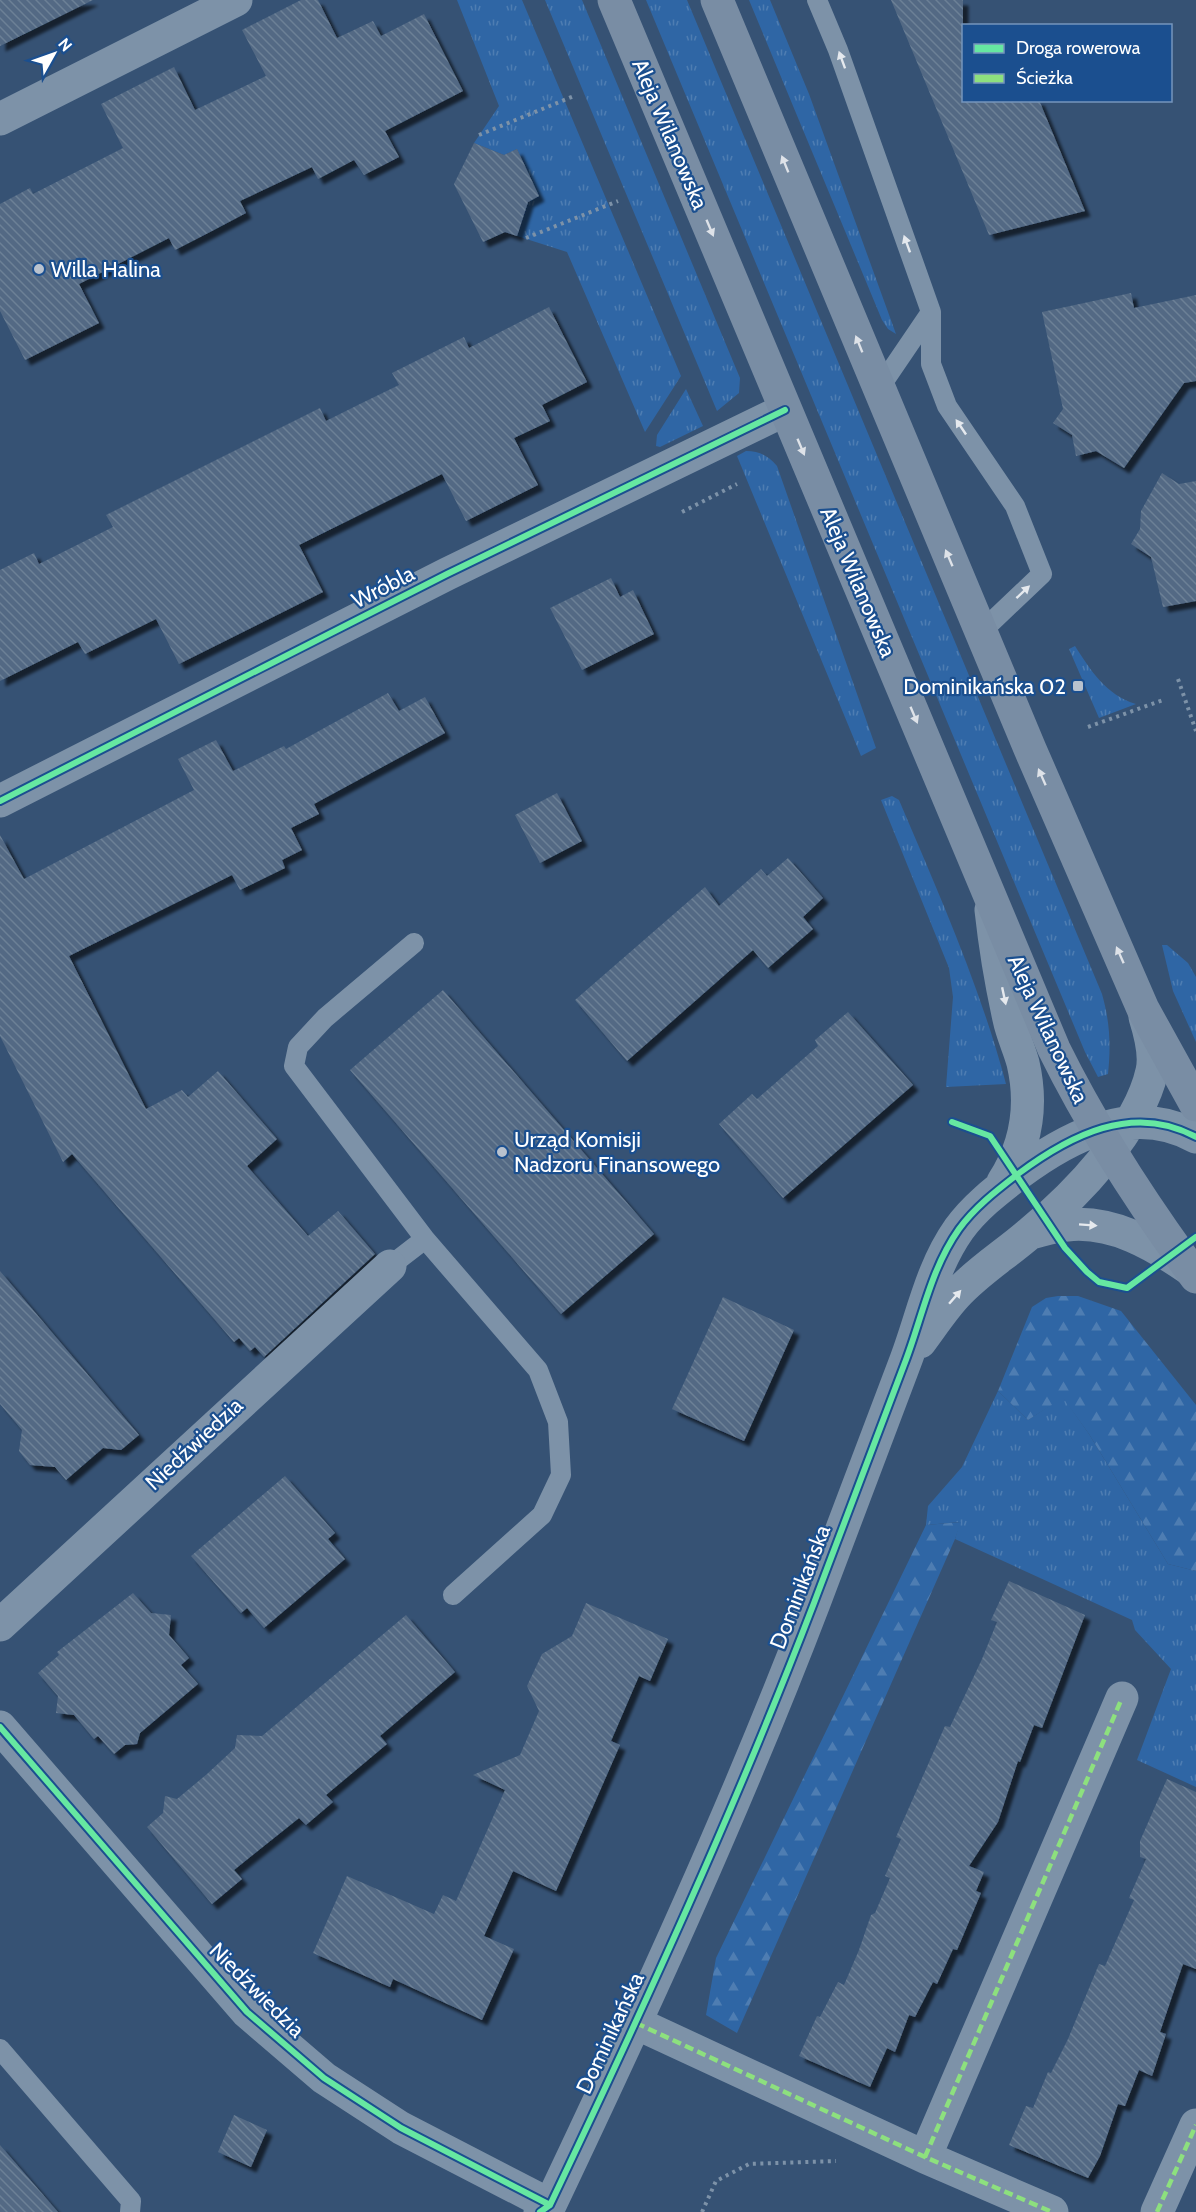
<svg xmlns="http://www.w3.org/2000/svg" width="1196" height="2212" font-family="Cabin,sans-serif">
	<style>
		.grass { fill: url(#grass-tufts) }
		.forest { fill: url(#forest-firs) }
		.building { fill: url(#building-back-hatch); filter: url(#shadow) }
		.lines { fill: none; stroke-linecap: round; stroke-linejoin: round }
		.path { stroke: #7d92a8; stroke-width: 4; stroke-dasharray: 3 4.5; stroke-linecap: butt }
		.lane { stroke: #7d92a8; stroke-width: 20 }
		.street { stroke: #7d92a8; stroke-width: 33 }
		.secondary { stroke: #798da4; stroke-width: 33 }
		.quiet { stroke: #8de07e; stroke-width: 4.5; stroke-dasharray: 9 4.5; stroke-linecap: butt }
		.cycleway-casing { stroke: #1b4f8f; stroke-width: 10 }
		.cycleway { stroke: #66e7a1; stroke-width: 6 }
		.oneway { fill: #e5e9ee }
		.oneway2 { fill: #dee2e8 }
		.poi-dot { fill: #b9c2ce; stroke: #1b4f8f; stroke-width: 2 }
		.labels { text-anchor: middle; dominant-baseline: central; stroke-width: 4.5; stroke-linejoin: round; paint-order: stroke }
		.street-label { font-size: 22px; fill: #fff; stroke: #1b4f8f }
		.poi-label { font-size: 22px; fill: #fff; stroke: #1b4f8f; text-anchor: start }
	</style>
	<defs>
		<pattern id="grass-tufts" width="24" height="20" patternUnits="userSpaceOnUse" patternTransform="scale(1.5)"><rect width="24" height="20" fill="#2f66a5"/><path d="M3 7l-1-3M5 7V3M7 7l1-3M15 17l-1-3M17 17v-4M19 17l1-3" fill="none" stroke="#4e7db2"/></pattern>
		<pattern id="forest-firs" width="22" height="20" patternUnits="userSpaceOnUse" patternTransform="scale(1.5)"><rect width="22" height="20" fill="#2f66a5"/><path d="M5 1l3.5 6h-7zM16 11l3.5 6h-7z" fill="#4e7db2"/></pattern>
		<pattern id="building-back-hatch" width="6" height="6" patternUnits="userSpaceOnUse" patternTransform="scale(1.5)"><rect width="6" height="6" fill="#526984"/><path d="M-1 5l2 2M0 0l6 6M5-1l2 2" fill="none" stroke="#6c8096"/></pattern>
		<filter id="shadow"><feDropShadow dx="5.5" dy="5.5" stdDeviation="1.5" flood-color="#0009"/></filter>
	</defs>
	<rect width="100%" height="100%" fill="#365274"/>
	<path class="grass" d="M457,0H522L681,376L645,432L567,252L517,236L528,202L539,196L517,149L504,155L474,143L499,106Z
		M545,0H582L740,378L739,393L717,411Z
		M646,0H687L1102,994C1110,1022 1111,1046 1108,1074L1098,1077L1085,1052Z
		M749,0H770L809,94L896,334L888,329L882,320Z
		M686,389L703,426L660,447L656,446L657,435Z
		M746,451C760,451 768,456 777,466L876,748L861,756L737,456Z
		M1075,646C1091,671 1106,695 1136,704L1099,718L1069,649Z
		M892,796L899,800C939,894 980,986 1006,1084L946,1087L953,997L949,968L881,800Z
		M1162,945H1167L1188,963L1196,977V1042L1173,991Z
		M998,1391L1028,1420L1063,1397L1089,1434L1168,1564L1196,1571V1787L1137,1760L1171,1669L1135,1630L1132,1620L955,1539L960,1522L926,1525L928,1506L962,1467Z"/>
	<path class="forest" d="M1058,1296H1078L1121,1311L1196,1405V1571L1168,1564L1089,1434L1063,1398L1028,1420L998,1391L1032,1307L1046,1298Z
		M961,1522L955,1539L737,2033L706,2015L716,1958L926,1525Z"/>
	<path class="building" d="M0,0H93L0,46Z
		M301,0H318L337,38L373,21L381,36L424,14L463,91L385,131L399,157L364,175L354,160L318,179L312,167L240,201L246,213L210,232L175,250L169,238L79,284L99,323L25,360L0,311V204L30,188L33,194L123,148L101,104L174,67L195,110L266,76L242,30Z
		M891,0H963V100H1039L1085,211L989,235Z
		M474,143L504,155L517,149L539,196L528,202L517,236L505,232L483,242L454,184Z
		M1131,293L1134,308L1196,295V381L1184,383L1124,468L1096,451L1076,456L1072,435L1053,423L1063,409L1042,312Z
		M549,307L587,382L542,405L550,421L514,438L538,485L466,521L442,474L299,545L323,592L179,664L156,619L85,654L78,642L0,681V570L34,553L39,564L113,527L106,515L320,408L326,421L362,403L399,385L392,373L464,337L469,348Z
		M1162,473L1179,484L1196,481V601L1163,607L1151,557L1131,544L1140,529L1141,511Z
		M611,578L620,597L633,590L654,634L582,670L550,608Z
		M388,693L399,711L425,697L445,733L314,804L319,814L291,828L302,850L282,860L285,868L240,890L232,875L69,956L146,1109L182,1090L188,1097L218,1071L277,1139L247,1166L308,1236L338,1211L375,1254L264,1357L255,1347L250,1351L239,1338L234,1342L72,1154L63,1162L0,1036V835L24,879L194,790L178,759L216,740L233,771L284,746L286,749Z
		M557,793L582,841L540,863L515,815Z
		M788,858L823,898L803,917L813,929L768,968L753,950L627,1061L575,1000L705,887L719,906L761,869L767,876Z
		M443,990L654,1234L561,1314L350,1070Z
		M848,1012L913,1085L783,1198L719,1124L752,1094L757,1099L788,1072L818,1046L815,1040Z
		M0,1271L139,1435L121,1450L103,1448L66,1480L55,1467L30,1465L19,1451L22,1430L0,1404Z
		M723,1297L794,1330L744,1441L672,1409Z
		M285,1476L335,1533L328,1539L345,1559L264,1628L247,1608L241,1613L191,1556Z
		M1009,1581L1085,1615L1042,1728L1034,1725L1020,1762L1018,1761L998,1822L969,1866L984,1872L976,1891L981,1893L957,1950L953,1949L937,1984L933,1982L915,2017L909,2015L895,2052L887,2048L870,2087L799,2056L817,2016L820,2017L838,1982L844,1985L859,1950L871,1915L875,1913L890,1878L885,1876L901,1839L896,1837L945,1726L950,1727L982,1659L997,1622L991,1620Z
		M133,1593L151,1613L171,1615L169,1635L189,1658L181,1665L198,1684L140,1733L137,1744L125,1745L114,1754L98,1736L94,1739L74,1715L56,1713L58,1696L38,1673L59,1655L57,1652Z
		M586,1603L668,1639L650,1681L639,1676L611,1741L620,1745L556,1891L513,1871L484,1936L514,1949L482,2020L393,1979L390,1987L313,1953L347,1876L434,1914L443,1895L456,1901L505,1790L473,1775L520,1755L539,1711L527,1686L542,1654L572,1636Z
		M406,1615L455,1672L380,1736L387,1744L326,1795L333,1802L306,1825L299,1818L234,1870L242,1879L212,1904L147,1827L163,1813L165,1796L177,1799L207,1774L235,1748L237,1735L262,1736Z
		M1167,1779L1196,1792V1969L1183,1964L1160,2032L1166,2034L1152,2076L1139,2070L1125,2106L1118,2104L1100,2156L1088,2178L1009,2145L1026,2106L1033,2108L1048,2072L1051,2073L1068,2039L1099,1964L1105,1966L1134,1900L1129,1898L1146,1859L1140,1857V1841Z
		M234,2115L267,2130L251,2167L218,2152Z
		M0,2145L58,2212H0Z"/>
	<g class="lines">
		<path class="path" d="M479,135L574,96
			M526,238L618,201
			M682,512L737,484
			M1178,679L1196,731
			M1088,727L1163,700
			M702,2212L716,2181L749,2164L836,2161"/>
		<path class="lane" d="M817,0L838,50L931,312V364L947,406L1015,506L1042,574L981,632
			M878,390L931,312
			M414,943L325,1018L298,1047L294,1066L425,1239L538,1370L558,1422L561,1475L542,1515L453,1595
			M390,1266L425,1239
			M0,2049L131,2201L130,2212"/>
		<path class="street" d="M0,119L236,0
			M0,801L447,574L785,410
			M991,910C995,947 1001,983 1009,1019C1012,1034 1019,1048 1023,1063C1033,1106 1026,1146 1003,1182
			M1031,1233C1043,1230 1055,1226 1067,1225C1113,1220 1155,1245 1191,1270
			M920,1342C932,1326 943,1309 956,1295C978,1271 1006,1254 1030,1233C1076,1195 1139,1130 1152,1071C1156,1054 1150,1033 1145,1017
			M0,1625L390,1266
			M0,1727L247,2012L324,2078L401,2128L550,2205
			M636,2023L925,2157L1052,2212
			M925,2157L1122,1698
			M540,2212L550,2205C644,2007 736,1807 814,1603C844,1524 874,1445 904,1365C922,1319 930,1270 959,1229C975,1207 996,1191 1018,1174C1069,1136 1133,1102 1196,1137
			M1157,2212L1196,2125"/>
		<path class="secondary" d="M614,0L1054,1049C1094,1130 1143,1205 1196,1277
			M717,0L1030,749L1143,1009L1196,1105"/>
		<path class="quiet" d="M636,2023L925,2157L1052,2212
			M925,2157L1122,1698
			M1157,2212L1196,2125"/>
		<g class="cycleway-casing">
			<path id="cycleway" d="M0,801L447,574L785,410
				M952,1122L990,1136L1065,1248L1087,1272L1099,1282L1127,1288L1196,1237
				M0,1727L247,2012L324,2078L401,2128L550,2205
				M540,2212L550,2205C644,2007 736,1807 814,1603C844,1524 874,1445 904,1365C922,1319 930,1270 959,1229C975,1207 996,1191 1018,1174C1069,1136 1133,1102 1196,1137"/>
		</g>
		<use href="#cycleway" class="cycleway"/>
	</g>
	<defs><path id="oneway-solid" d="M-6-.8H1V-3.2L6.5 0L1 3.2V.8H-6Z" transform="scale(1.5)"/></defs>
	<g class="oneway">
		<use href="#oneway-solid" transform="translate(842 60) rotate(-110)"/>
		<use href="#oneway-solid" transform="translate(907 244) rotate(-110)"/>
		<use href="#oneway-solid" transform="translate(961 427) rotate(-124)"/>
		<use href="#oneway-solid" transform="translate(1023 592) rotate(-43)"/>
		<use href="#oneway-solid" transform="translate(1004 996) rotate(78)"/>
		<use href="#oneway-solid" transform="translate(1088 1225) rotate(4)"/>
		<use href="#oneway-solid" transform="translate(955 1297) rotate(-49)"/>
	</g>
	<g class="oneway2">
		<use href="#oneway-solid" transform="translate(785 164) rotate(-112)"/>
		<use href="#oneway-solid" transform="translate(710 228) rotate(67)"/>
		<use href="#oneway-solid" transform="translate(859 344) rotate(-112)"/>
		<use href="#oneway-solid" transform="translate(801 447) rotate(67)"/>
		<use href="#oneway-solid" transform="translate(949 558) rotate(-113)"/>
		<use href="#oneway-solid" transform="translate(914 715) rotate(67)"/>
		<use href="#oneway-solid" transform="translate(1042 777) rotate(-114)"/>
		<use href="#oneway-solid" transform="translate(1120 955) rotate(-114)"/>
	</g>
	<g class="poi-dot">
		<circle cx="39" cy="269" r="6"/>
		<rect x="1072" y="680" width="12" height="12" rx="3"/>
		<circle cx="502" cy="1152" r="6"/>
	</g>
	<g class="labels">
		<g class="street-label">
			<text transform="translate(670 134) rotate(67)">Aleja Wilanowska</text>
			<text transform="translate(858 582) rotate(67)">Aleja Wilanowska</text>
			<text transform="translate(383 587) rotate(-27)">Wróbla</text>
			<text transform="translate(1048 1029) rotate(65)">Aleja Wilanowska</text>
			<text transform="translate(194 1444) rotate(-43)">Niedźwiedzia</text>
			<text transform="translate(800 1587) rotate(-69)">Dominikańska</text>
			<text transform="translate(257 1990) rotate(45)">Niedźwiedzia</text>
			<text transform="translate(610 2033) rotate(-65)">Dominikańska</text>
		</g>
		<g class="poi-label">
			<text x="51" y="269">Willa Halina</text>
			<text x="1066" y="686" text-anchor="end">Dominikańska 02</text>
			<text x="514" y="1139">Urząd Komisji<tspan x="514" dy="25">Nadzoru Finansowego</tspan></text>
		</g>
	</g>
	<rect x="962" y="24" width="210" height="78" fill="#1b4f8f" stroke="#7695bc" stroke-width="1.5"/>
	<rect x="974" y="44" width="30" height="9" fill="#66e7a1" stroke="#7695bc" stroke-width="1.5"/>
	<text x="1016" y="54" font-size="18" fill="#ffffff">Droga rowerowa</text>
	<rect x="974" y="74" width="30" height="9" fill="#8de07e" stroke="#7695bc" stroke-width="1.5"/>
	<text x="1016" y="84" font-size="18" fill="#ffffff">Ścieżka</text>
	<g transform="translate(54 54) rotate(50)" stroke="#1b4f8f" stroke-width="4.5" paint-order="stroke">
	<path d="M0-4.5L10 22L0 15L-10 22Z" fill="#ffffff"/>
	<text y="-9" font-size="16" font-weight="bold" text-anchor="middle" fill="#ffffff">N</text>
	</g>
</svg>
